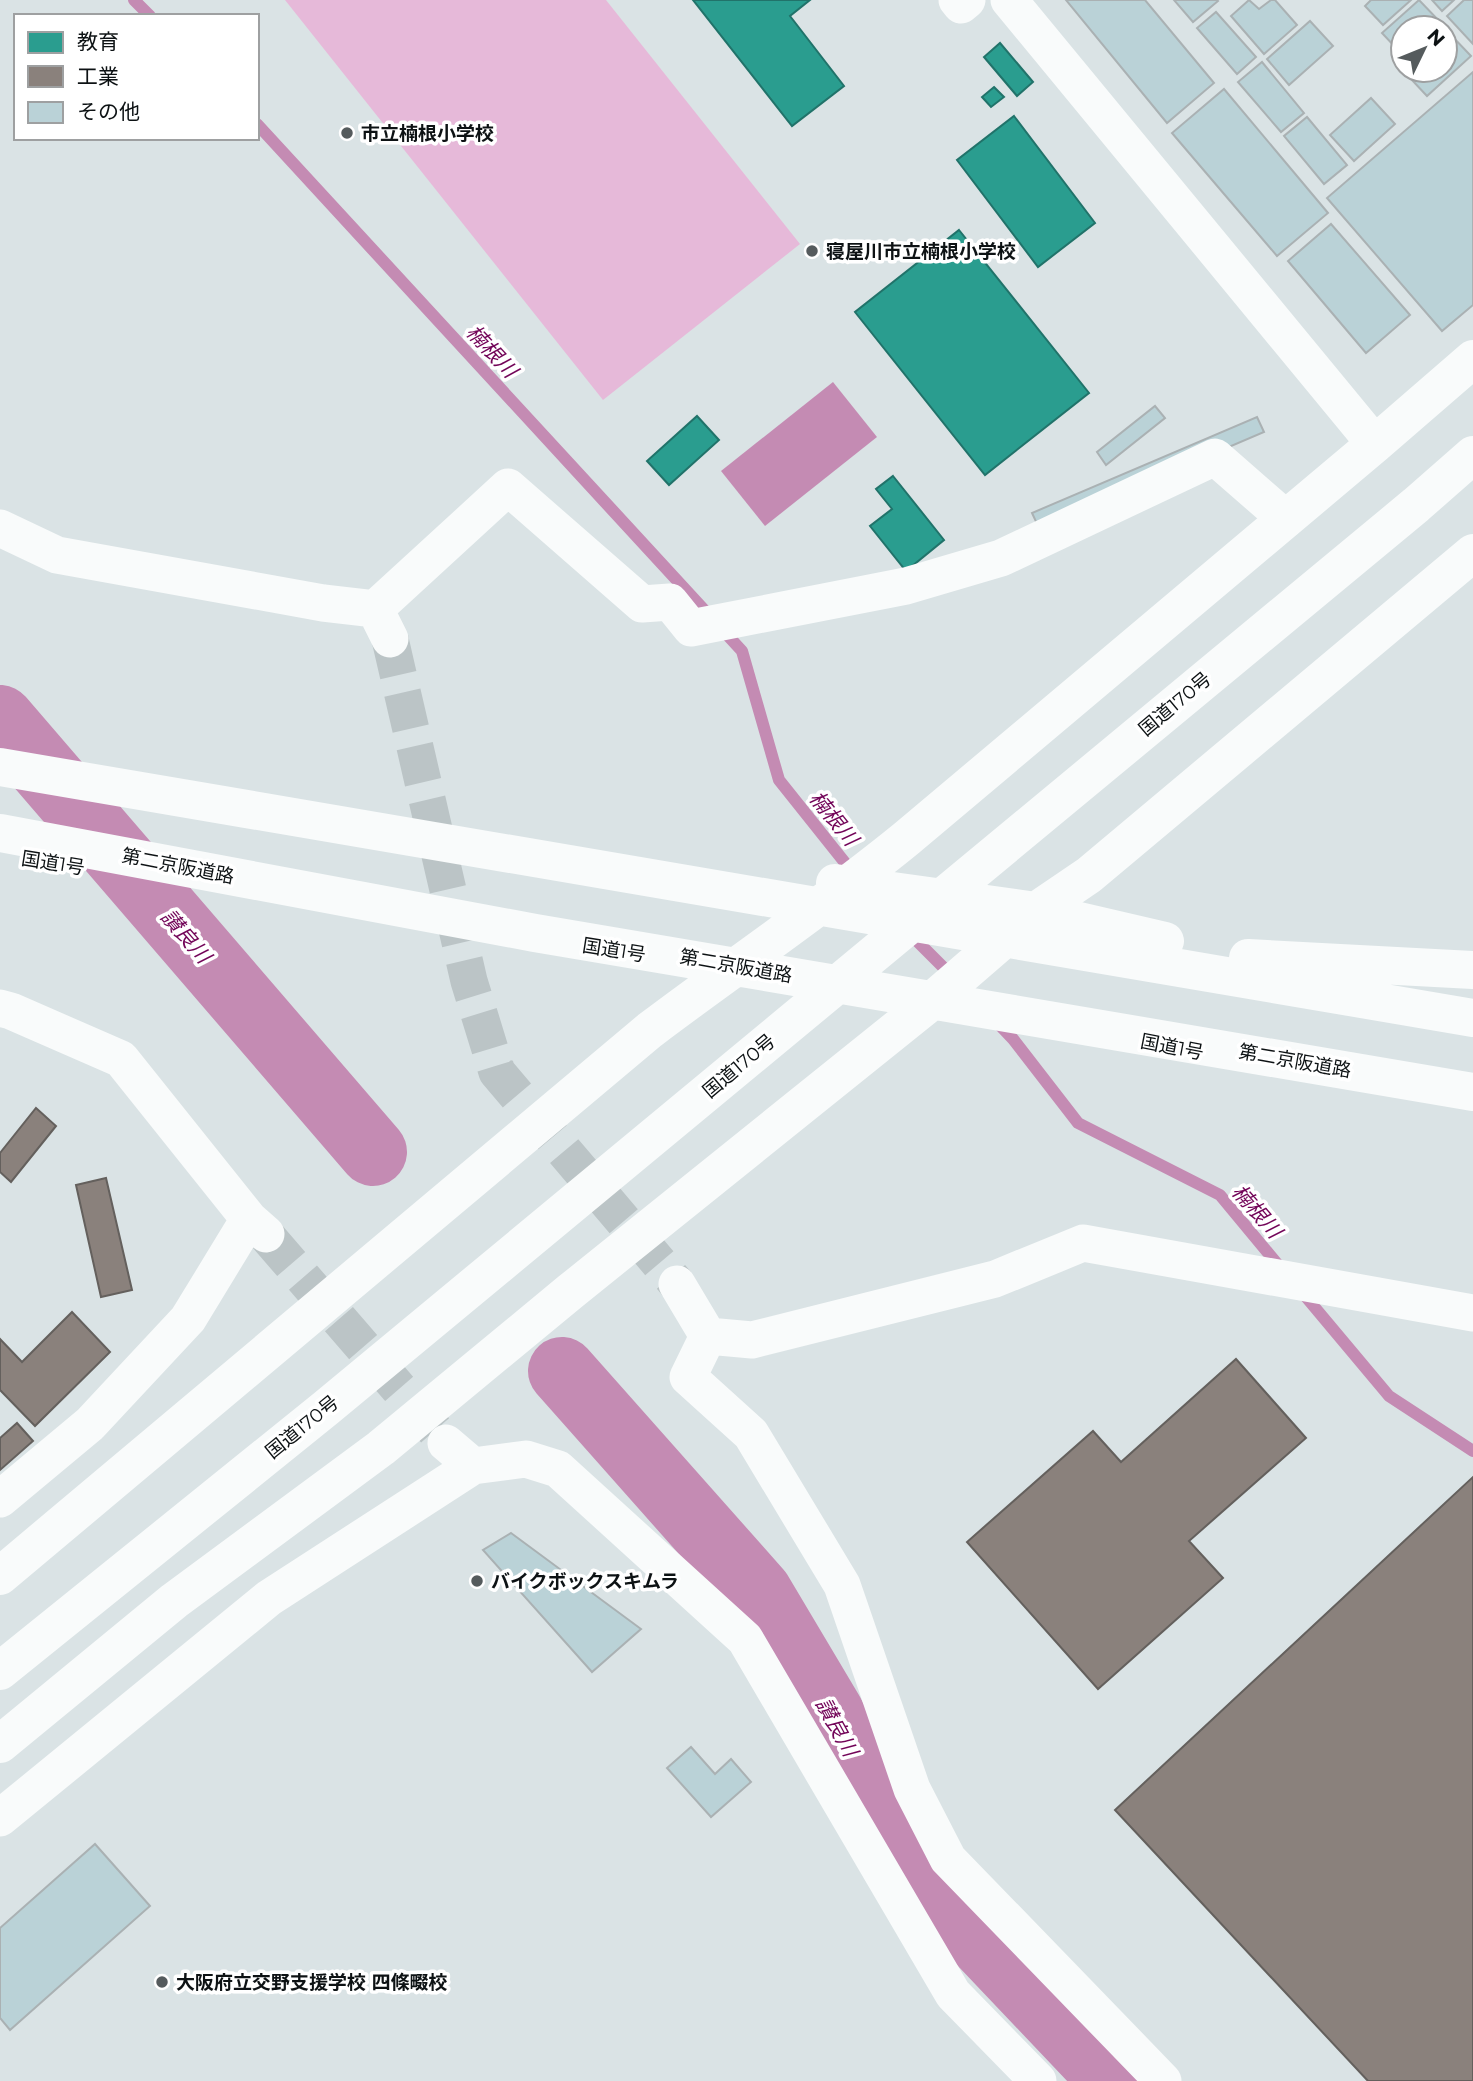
<svg xmlns="http://www.w3.org/2000/svg" width="1473" height="2081" font-family="Montserrat,'Noto Sans JP',sans-serif">
	<style>
		.pitch { fill: #e6b9d9 }
		.water { fill: #c48bb3 }
		.schools { fill: #2a9d8f; stroke: #21736a; stroke-width: 2 }
		.industry { fill: #8a817c; stroke: #64605d; stroke-width: 2 }
		.lines { fill: none; stroke-linecap: round; stroke-linejoin: round }
		.stream { stroke: #c48bb3; stroke-width: 12 }
		.river { stroke: #c48bb3; stroke-width: 68 }
		.building { fill: #bad2d7; stroke: #aab1b3; stroke-width: 2 }
		.street-tunnel { stroke: #bbc4c6; stroke-width: 37; stroke-dasharray: 37 18; stroke-linecap: butt }
		.street { stroke: #f9fbfb; stroke-width: 37 }
		.highway { stroke: #f9fbfb; stroke-width: 38 }
		.poi-dot { fill: #555b5d; stroke: #fff; stroke-width: 2.5 }
		.labels { text-anchor: middle; dominant-baseline: central; stroke-width: 7; stroke-linejoin: round; paint-order: stroke }
		.poi-label { font-size: 19px; font-weight: bold; fill: #0d1214; stroke: #fff; text-anchor: start }
		.street-label { font-size: 19px; fill: #0d1214; stroke: #fff }
		.water-label { font-size: 21px; font-style: italic; fill: #720458; stroke: #fff }
	</style>
	<rect width="100%" height="100%" fill="#dae3e5"/>
	<path class="pitch" d="M285,0H606L800,244L603,400Z"/>
	<path class="water" d="M833,382L877,437L765,526L721,471Z"/>
	<path class="schools" d="M693,0H810L790,16L844,86L792,126Z
		M1000,43L1033,82L1017,96L984,57Z
		M994,87L1004,97L991,107L982,97Z
		M1014,116L1095,223L1038,267L957,160Z
		M959,230L1089,393L985,475L855,312Z
		M697,416L719,440L669,485L647,461Z
		M893,476L944,540L906,571L870,526L892,509L876,489Z"/>
	<path class="industry" d="M36,1108L56,1126L11,1182L0,1172V1153Z
		M106,1178L132,1290L101,1297L76,1185Z
		M72,1312L110,1352L35,1426L0,1390V1339L22,1362Z
		M1236,1359L1306,1438L1189,1541L1223,1578L1098,1689L967,1542L1093,1431L1121,1462Z
		M17,1423L33,1441L0,1470V1438Z
		M1473,1477V2081H1368L1115,1810Z"/>
	<g class="lines">
		<path class="stream" d="M134,0L150,16
			M257,124L742,651L779,780L854,874
			M909,933L953,977
			M995,1020L1013,1039L1078,1123L1220,1195L1284,1272
			M1301,1291L1389,1396L1473,1451"/>
		<path class="river" d="M0,719L373,1152
			M562,1371L758,1592L830,1713L900,1845L948,1906L1114,2081"/>
	</g>
	<path class="building" d="M1066,0H1145L1214,83L1167,123Z
		M1174,0H1217L1218,1L1193,22Z
		M1249,0L1259,9L1271,0H1275L1297,25L1264,54L1231,16Z
		M1371,0H1411L1383,25L1365,6Z
		M1419,0L1443,25L1440,28H1403V43L1397,49L1382,33Z
		M1432,0H1454L1442,11Z
		M1464,0H1473V44L1447,16Z
		M1216,12L1256,57L1237,74L1197,28Z
		M1310,21L1333,46L1289,85L1267,59Z
		M1449,33L1471,56L1427,96L1411,79L1420,70H1445V36Z
		M1262,62L1304,113L1281,132L1238,82Z
		M1473,72V305L1442,331L1327,198Z
		M1224,89L1328,213L1277,256L1172,133Z
		M1371,98L1395,124L1354,161L1330,135Z
		M1307,117L1347,165L1324,184L1284,136Z
		M1331,224L1410,315L1366,353L1288,261Z
		M1155,406L1165,418L1106,465L1097,452Z
		M1257,417L1264,432L1039,528L1032,513Z
		M511,1533L641,1629L592,1672L483,1550Z
		M691,1747L715,1774L731,1759L751,1782L711,1817L667,1768Z
		M95,1844L150,1906L10,2030L0,2018V1928Z"/>
	<g class="lines">
		<path class="street-tunnel" d="M390,639L469,981L497,1072L677,1284
			M267,1236L446,1443"/>
		<path class="street" d="M957,0L961,5L967,0
			M1009,0L1375,444
			M0,528L57,555L323,603L375,609L508,487L642,604L670,602L691,628L906,586L1001,558L1215,457L1286,519
			M375,609L390,639
			M0,1008L11,1011L121,1059L249,1219L266,1234
			M677,1284L708,1336L752,1340L995,1279L1083,1243L1473,1313
			M708,1336L688,1377L751,1434L842,1585L912,1789L948,1859L1163,2081
			M446,1443L473,1466L526,1459L558,1469L745,1639L953,1994L1038,2081
			M0,1499L90,1424L188,1319L249,1219
			M0,1818L269,1598L473,1466"/>
		<path class="highway" d="M0,767L1473,1018
			M0,833L535,933L1473,1092
			M835,883L1036,911L1165,941
			M1248,958L1473,970
			M0,1576L650,1030C736,965 824,906 907,838L1375,444L1473,359
			M0,1671L326,1408L1416,505L1473,455
			M0,1744L174,1601L381,1448L571,1291L933,1000L1036,911L1089,875L1473,553"/>
	</g>
	<g class="poi-dot">
		<circle cx="347" cy="133" r="7"/>
		<circle cx="812" cy="251" r="7"/>
		<circle cx="477" cy="1581" r="7"/>
		<circle cx="162" cy="1982" r="7"/>
	</g>
	<g class="labels">
		<g class="poi-label">
			<text x="361" y="133">市立楠根小学校</text>
			<text x="826" y="251">寝屋川市立楠根小学校</text>
			<text x="491" y="1581">バイクボックスキムラ</text>
			<text x="176" y="1982">大阪府立交野支援学校 四條畷校</text>
		</g>
		<g class="street-label">
			<text transform="translate(1175 704) rotate(-40)">国道170号</text>
			<text transform="translate(53 863) rotate(9)">国道1号</text>
			<text transform="translate(178 866) rotate(11)">第二京阪道路</text>
			<text transform="translate(614 950) rotate(9)">国道1号</text>
			<text transform="translate(736 966) rotate(10)">第二京阪道路</text>
			<text transform="translate(1172 1047) rotate(11)">国道1号</text>
			<text transform="translate(1295 1061) rotate(10)">第二京阪道路</text>
			<text transform="translate(739 1066) rotate(-40)">国道170号</text>
			<text transform="translate(302 1427) rotate(-39)">国道170号</text>
		</g>
		<g class="water-label">
			<text transform="translate(492 351) rotate(47)">楠根川</text>
			<text transform="translate(834 818) rotate(51)">楠根川</text>
			<text transform="translate(186 936) rotate(49)">讃良川</text>
			<text transform="translate(1257 1211) rotate(49)">楠根川</text>
			<text transform="translate(837 1727) rotate(61)">讃良川</text>
		</g>
	</g>
	<rect x="14" y="14" width="245" height="126" fill="#ffffff" stroke="#9ea0a1" stroke-width="2"/>
	<rect x="28" y="32" width="35" height="21" fill="#2a9d8f" stroke="#9ea0a1" stroke-width="2"/>
	<text x="77" y="49" font-size="21" fill="#0d1214">教育</text>
	<rect x="28" y="66" width="35" height="21" fill="#8a817c" stroke="#9ea0a1" stroke-width="2"/>
	<text x="77" y="84" font-size="21" fill="#0d1214">工業</text>
	<rect x="28" y="102" width="35" height="21" fill="#bad2d7" stroke="#9ea0a1" stroke-width="2"/>
	<text x="77" y="119" font-size="21" fill="#0d1214">その他</text>
	<g transform="translate(1424 49) rotate(47)"><circle r="33" fill="#ffffff" stroke="#9ea0a1" stroke-width="2"/>
	<path d="M0-5L12 26L0 18L-12 26Z" fill="#555b5d"/>
	<text y="-10" font-size="19" font-weight="bold" text-anchor="middle" fill="#0d1214">N</text>
	</g>
</svg>
